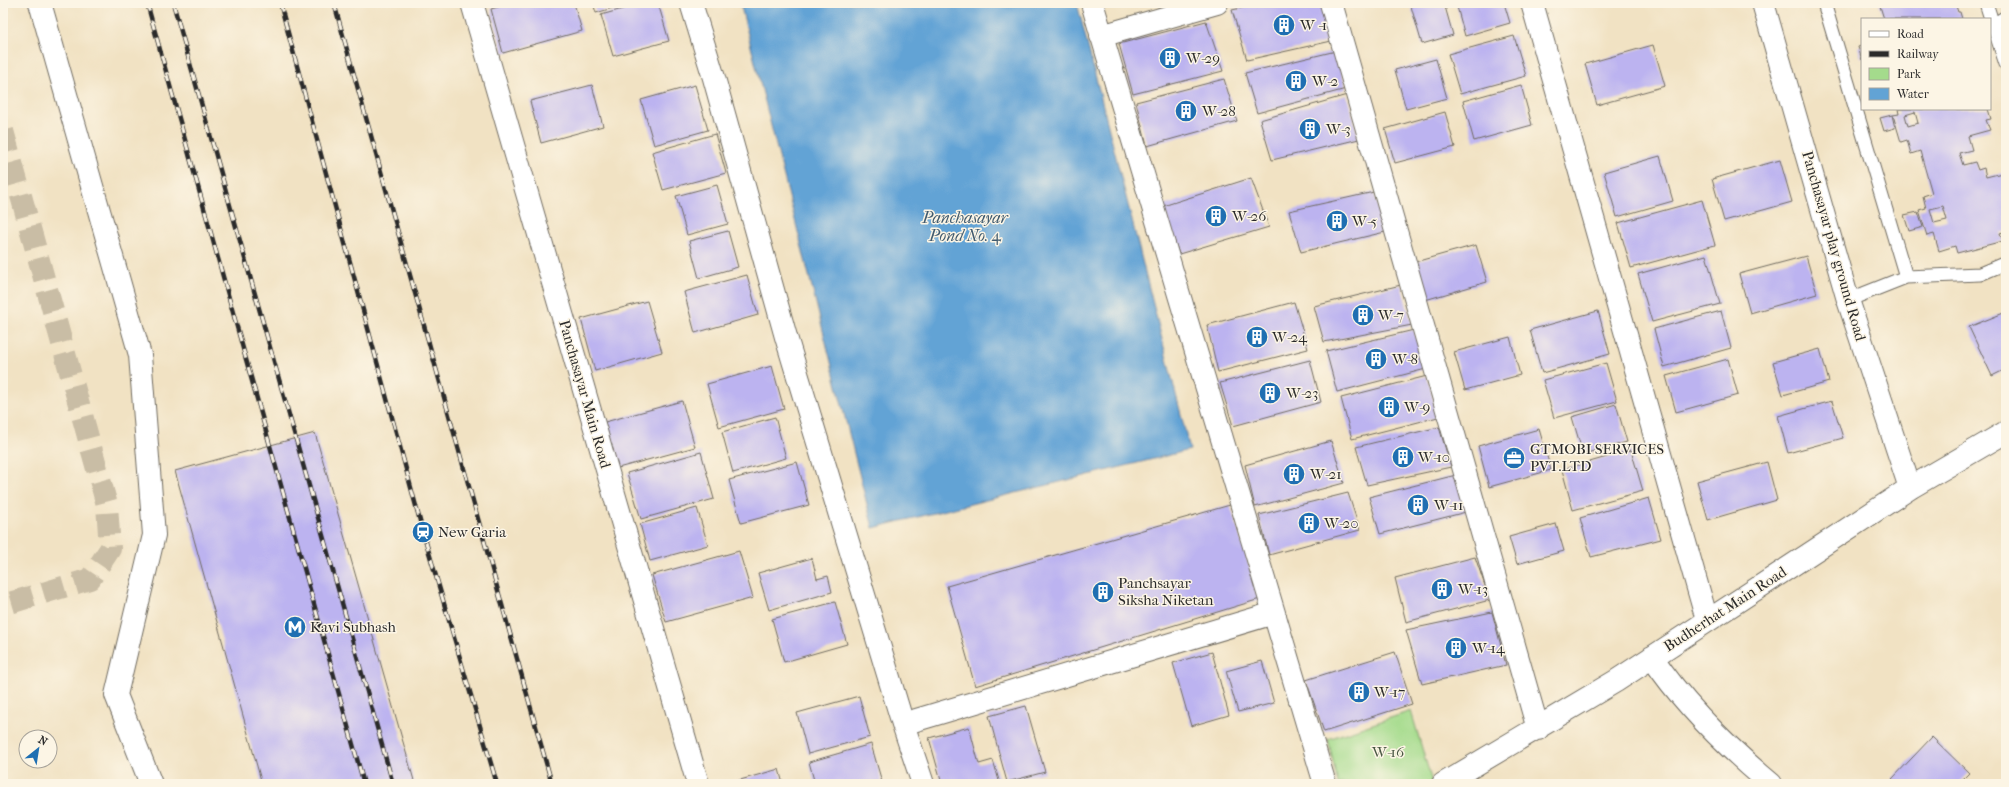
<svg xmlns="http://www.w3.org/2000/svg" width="2009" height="787" font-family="'IM FELL French Canon',serif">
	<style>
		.green { fill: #a4db8c; stroke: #68835c }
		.water { fill: #62a3d5; stroke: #466780 }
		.building { fill: #bcb3f0; fill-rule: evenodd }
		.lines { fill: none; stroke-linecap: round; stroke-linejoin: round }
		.minor-tunnel { stroke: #c9bda5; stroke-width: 22; stroke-dasharray: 22 11; stroke-linecap: butt }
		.service-casing { stroke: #706b60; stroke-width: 15 }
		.minor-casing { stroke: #706b60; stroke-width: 24 }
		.service { stroke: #fff; stroke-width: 13 }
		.minor { stroke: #fff; stroke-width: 22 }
		.rail-casing { stroke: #2b2b2b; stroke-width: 4.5 }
		.rail { stroke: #fcf5e5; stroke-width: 3; stroke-dasharray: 9; stroke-linecap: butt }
		.labels { text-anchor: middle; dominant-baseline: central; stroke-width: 3; stroke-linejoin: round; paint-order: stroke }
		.poi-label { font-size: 15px; fill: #2b2b2b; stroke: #fcf5e5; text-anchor: start }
		.street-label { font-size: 15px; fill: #2b2b2b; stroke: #fcf5e5 }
		.park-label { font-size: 15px; fill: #495743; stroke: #fcf5e5 }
		.water-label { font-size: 16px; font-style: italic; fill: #415b6f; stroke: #fcf5e5 }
	</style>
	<rect width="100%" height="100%" fill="#fcf5e5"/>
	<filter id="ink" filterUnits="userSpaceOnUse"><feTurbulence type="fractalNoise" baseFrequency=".025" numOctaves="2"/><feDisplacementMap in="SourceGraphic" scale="8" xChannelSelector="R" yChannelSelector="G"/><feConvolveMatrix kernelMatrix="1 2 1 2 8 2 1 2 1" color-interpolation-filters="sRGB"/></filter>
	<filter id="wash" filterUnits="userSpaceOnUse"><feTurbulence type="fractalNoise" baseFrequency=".012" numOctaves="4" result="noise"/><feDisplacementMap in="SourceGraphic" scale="16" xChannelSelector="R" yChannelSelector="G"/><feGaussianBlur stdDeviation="0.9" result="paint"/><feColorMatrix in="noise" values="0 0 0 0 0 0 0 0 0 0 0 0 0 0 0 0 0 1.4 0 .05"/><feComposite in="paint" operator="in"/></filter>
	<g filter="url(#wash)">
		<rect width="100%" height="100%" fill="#f1e2c3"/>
		<path class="green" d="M1411,711L1432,782L1427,784H1338L1328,739Z"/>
		<path class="water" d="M740,3H1077L1190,450L873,528Z"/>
		<g id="blocks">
			<path class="building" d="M512,3H574L582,31L503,53L491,9Z
				M593,3H629L596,13Z
				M644,3H658L669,41L613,56L601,15Z
				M1264,3H1325L1336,40L1247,60L1232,10Z
				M1410,3H1444L1453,35L1422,44Z
				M1456,3H1504L1510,23L1465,36Z
				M1879,3H1955L1958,12H1960L1962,19H1884Z
				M1206,21L1223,71L1133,94L1119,44Z
				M1514,36L1526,76L1460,94L1448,54Z
				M1653,45L1665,86L1597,105L1585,64Z
				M1862,45V60L1858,47Z
				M1336,51L1346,89L1257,113L1245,73Z
				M1436,59L1447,98L1406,109L1395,70Z
				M1224,79L1237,121L1147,146L1136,102Z
				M592,85L603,126L541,143L530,101Z
				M695,85L708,130L654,145L641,100Z
				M1521,85L1532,125L1474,141L1463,101Z
				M1347,95L1359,139L1272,160L1260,120Z
				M1898,109H1988L1991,119L1986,120L1990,130L1968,136L1972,150L1959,153L1963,165L1975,162L1978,170L1984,168L1986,177L2002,173L2006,186V231L2000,233L2003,241L1957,253L1955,246L1939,251L1934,234L1927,236L1919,210L1926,208L1923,196L1932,193L1920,151L1911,154L1907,140L1901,142L1893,115L1899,114ZM1915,112L1918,123L1908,126L1905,115ZM1943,206L1947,220L1934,223L1930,209Z
				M1445,112L1455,147L1395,163L1385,129Z
				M1892,115L1895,128L1884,131L1880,118Z
				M715,134L726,173L663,190L652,152Z
				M1660,156L1673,201L1617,217L1604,172Z
				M1780,160L1792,202L1724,221L1712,179Z
				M1251,178L1269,227L1179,254L1163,206Z
				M717,185L728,224L687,235L676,196Z
				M1374,192L1385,232L1301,252L1289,211Z
				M1702,200L1715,245L1631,268L1618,223Z
				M1918,212L1923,227L1909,231L1904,215Z
				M728,231L738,267L699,278L689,241Z
				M1476,245L1487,282L1425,300L1415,262Z
				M1706,255L1720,304L1652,322L1638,274Z
				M1806,256L1817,294L1750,313L1739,274Z
				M747,275L758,315L695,333L684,292Z
				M1401,285L1412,325L1324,342L1314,306Z
				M647,301L662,352L595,371L581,319Z
				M1294,302L1308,349L1218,372L1207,325Z
				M1598,311L1610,354L1542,373L1530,330Z
				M1721,311L1731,348L1664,367L1654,329Z
				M2006,312V369L1992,376L1969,327Z
				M1414,330L1426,369L1337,392L1326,351Z
				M1510,337L1520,375L1465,390L1454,352Z
				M1820,349L1829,382L1783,395L1773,362Z
				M1728,359L1738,395L1676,412L1666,376Z
				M1310,360L1321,402L1233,426L1220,383Z
				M1606,363L1617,401L1554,418L1543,380Z
				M772,366L784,409L719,427L707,384Z
				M1427,376L1438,417L1352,439L1341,398Z
				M682,401L695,447L618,468L605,422Z
				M1832,401L1843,438L1788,453L1778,416Z
				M1616,404L1627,442L1583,454L1572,417Z
				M775,417L786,458L733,473L722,432Z
				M1439,427L1451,467L1367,485L1356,447Z
				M1539,429L1551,470L1489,487L1478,446Z
				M315,433L415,784H262L175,471Z
				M1331,441L1344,483L1255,507L1245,465Z
				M1631,450L1643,491L1573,510L1562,470Z
				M701,452L714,499L641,519L627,473Z
				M797,462L809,505L741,523L729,480Z
				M1767,462L1777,500L1708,520L1697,481Z
				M1456,475L1466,512L1380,534L1369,497Z
				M1348,493L1360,530L1269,555L1259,515Z
				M1649,498L1661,539L1591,557L1580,518Z
				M1230,505L1260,599L975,686L947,586Z
				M697,508L708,545L650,561L640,524Z
				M1556,524L1564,551L1517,564L1509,537Z
				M739,551L753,598L666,622L652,575Z
				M1475,557L1490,600L1406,622L1395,578Z
				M812,558L817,579L828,576L832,592L769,610L758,573Z
				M835,602L847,644L784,662L772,619Z
				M1492,612L1506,665L1422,684L1406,630Z
				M1212,652L1229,715L1191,726L1173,663Z
				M1395,652L1412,704L1324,732L1306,680Z
				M1262,661L1274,703L1238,712L1226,671Z
				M859,696L870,737L808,754L797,713Z
				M1026,706L1045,772L1007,782L989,716Z
				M969,727L979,764L993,760L1000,784H942L929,738Z
				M1932,737L1969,773L1958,784H1898L1892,779Z
				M871,744L882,782L875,784H815L809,762Z
				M779,769L783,784H726Z"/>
		</g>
	</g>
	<g filter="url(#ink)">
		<use href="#blocks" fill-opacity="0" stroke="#706b60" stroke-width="1"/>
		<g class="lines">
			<path class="minor-tunnel" d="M3,131L107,505L110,549L90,579L3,605"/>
			<g class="service-casing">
				<path id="service" d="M1824,3L1906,277L1848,300
					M1986,3L1993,25L2006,17
					M1993,25L2006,64
					M1906,277L1980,274L2006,263"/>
			</g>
			<g class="minor-casing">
				<path id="minor" d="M40,3L140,355L154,535L116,695L151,784
					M472,3L698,784
					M691,3L714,78L786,337L903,724L923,784
					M1092,3L1325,784
					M1331,3L1538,729
					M1532,3L1707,620
					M1763,3L1848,300L1910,488
					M1101,36L1217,3
					M1652,657C1684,705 1727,747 1771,784
					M903,724L1274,613
					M1443,784L1616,681L1910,488L2006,432"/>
			</g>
			<use href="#service" class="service"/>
			<use href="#minor" class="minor"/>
			<g class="rail-casing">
				<path id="rail" d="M147,3L364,784
					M173,3L393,784
					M280,3L423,532L497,784
					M334,3L552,784"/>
			</g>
			<use href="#rail" class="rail"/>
		</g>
	</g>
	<defs>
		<g id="building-disc" transform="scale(1.15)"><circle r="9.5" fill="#1f6fb2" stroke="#fcf5e5"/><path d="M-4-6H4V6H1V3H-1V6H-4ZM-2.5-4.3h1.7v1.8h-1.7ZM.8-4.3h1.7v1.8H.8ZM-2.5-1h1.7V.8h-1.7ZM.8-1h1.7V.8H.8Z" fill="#fff"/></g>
		<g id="office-disc" transform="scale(1.15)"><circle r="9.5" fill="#1f6fb2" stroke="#fcf5e5"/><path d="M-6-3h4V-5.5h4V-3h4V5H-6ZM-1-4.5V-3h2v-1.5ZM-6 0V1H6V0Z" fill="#fff"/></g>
		<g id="station-disc" transform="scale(1.15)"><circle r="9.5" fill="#1f6fb2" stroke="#fcf5e5"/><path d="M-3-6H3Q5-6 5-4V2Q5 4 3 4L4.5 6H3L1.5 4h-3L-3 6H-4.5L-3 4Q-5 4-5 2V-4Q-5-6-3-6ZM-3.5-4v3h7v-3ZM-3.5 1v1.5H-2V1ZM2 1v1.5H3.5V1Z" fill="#fff"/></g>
		<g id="metro-disc" transform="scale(1.15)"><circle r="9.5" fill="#1f6fb2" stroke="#fcf5e5"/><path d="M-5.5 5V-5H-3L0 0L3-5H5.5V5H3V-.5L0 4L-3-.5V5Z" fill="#fff"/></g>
	</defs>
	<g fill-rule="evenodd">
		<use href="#building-disc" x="1284" y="25"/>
		<use href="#building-disc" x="1170" y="58"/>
		<use href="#building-disc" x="1296" y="81"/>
		<use href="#building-disc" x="1186" y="111"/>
		<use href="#building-disc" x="1310" y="129"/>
		<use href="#building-disc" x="1216" y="216"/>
		<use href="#building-disc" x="1337" y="221"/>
		<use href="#building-disc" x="1363" y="315"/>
		<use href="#building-disc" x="1257" y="337"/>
		<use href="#building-disc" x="1376" y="359"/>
		<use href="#building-disc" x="1270" y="393"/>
		<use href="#building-disc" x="1389" y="407"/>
		<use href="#building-disc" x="1403" y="457"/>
		<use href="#office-disc" x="1514" y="458"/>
		<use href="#building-disc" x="1294" y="474"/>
		<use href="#building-disc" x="1418" y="505"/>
		<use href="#building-disc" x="1309" y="523"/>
		<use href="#station-disc" x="423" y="532"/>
		<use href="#building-disc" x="1442" y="589"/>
		<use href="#building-disc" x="1103" y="592"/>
		<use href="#metro-disc" x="295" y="627"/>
		<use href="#building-disc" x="1456" y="648"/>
		<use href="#building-disc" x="1359" y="692"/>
	</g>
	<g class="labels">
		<g class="poi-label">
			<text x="1300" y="25">W -1</text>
			<text x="1186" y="58">W-29</text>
			<text x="1312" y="81">W-2</text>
			<text x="1202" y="111">W-28</text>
			<text x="1326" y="129">W-3</text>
			<text x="1232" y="216">W-26</text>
			<text x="1352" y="221">W-5</text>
			<text x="1378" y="315">W-7</text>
			<text x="1272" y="337">W-24</text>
			<text x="1392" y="359">W-8</text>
			<text x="1286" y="393">W-23</text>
			<text x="1404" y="407">W-9</text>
			<text x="1530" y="449">GTMOBI SERVICES<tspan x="1530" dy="17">PVT.LTD</tspan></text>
			<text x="1418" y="457">W-10</text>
			<text x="1310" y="474">W-21</text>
			<text x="1434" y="505">W-11</text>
			<text x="1324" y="523">W-20</text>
			<text x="438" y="532">New Garia</text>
			<text x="1118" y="583">Panchsayar<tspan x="1118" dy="17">Siksha Niketan</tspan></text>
			<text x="1458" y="589">W-13</text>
			<text x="310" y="627">Kavi Subhash</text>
			<text x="1472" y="648">W-14</text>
			<text x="1374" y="692">W-17</text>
		</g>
		<g class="street-label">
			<text transform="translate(1834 246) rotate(74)">Panchasayar play ground Road</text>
			<text transform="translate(585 394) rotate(74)">Panchasayar Main Road</text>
			<text transform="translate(1725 609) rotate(-33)">Budherhat Main Road</text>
		</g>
		<g class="park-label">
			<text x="1388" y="752">W-16</text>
		</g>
		<g class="water-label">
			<text x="965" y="217">Panchasayar<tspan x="965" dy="18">Pond No. 4</tspan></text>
		</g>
	</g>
	<rect width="2009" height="787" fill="none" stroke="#fcf5e5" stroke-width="16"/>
	<rect x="1861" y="18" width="130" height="92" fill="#fcf5e5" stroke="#a8a49b"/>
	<rect x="1869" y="31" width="20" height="6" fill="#ffffff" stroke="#a8a49b"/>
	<text x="1897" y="38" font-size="12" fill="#2b2b2b">Road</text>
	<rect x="1869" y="51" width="20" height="6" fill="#2b2b2b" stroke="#a8a49b"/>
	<text x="1897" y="58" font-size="12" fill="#2b2b2b">Railway</text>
	<rect x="1869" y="68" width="20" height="12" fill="#a4db8c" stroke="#a8a49b"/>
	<text x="1897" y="78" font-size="12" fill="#2b2b2b">Park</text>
	<rect x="1869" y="88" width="20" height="12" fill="#62a3d5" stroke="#a8a49b"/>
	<text x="1897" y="98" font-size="12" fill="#2b2b2b">Water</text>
	<g transform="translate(38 749) rotate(30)"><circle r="19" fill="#fcf5e5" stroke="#a8a49b"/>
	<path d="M0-3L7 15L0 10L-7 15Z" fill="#1f6fb2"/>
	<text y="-6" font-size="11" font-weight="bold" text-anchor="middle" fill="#2b2b2b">N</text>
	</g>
</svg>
